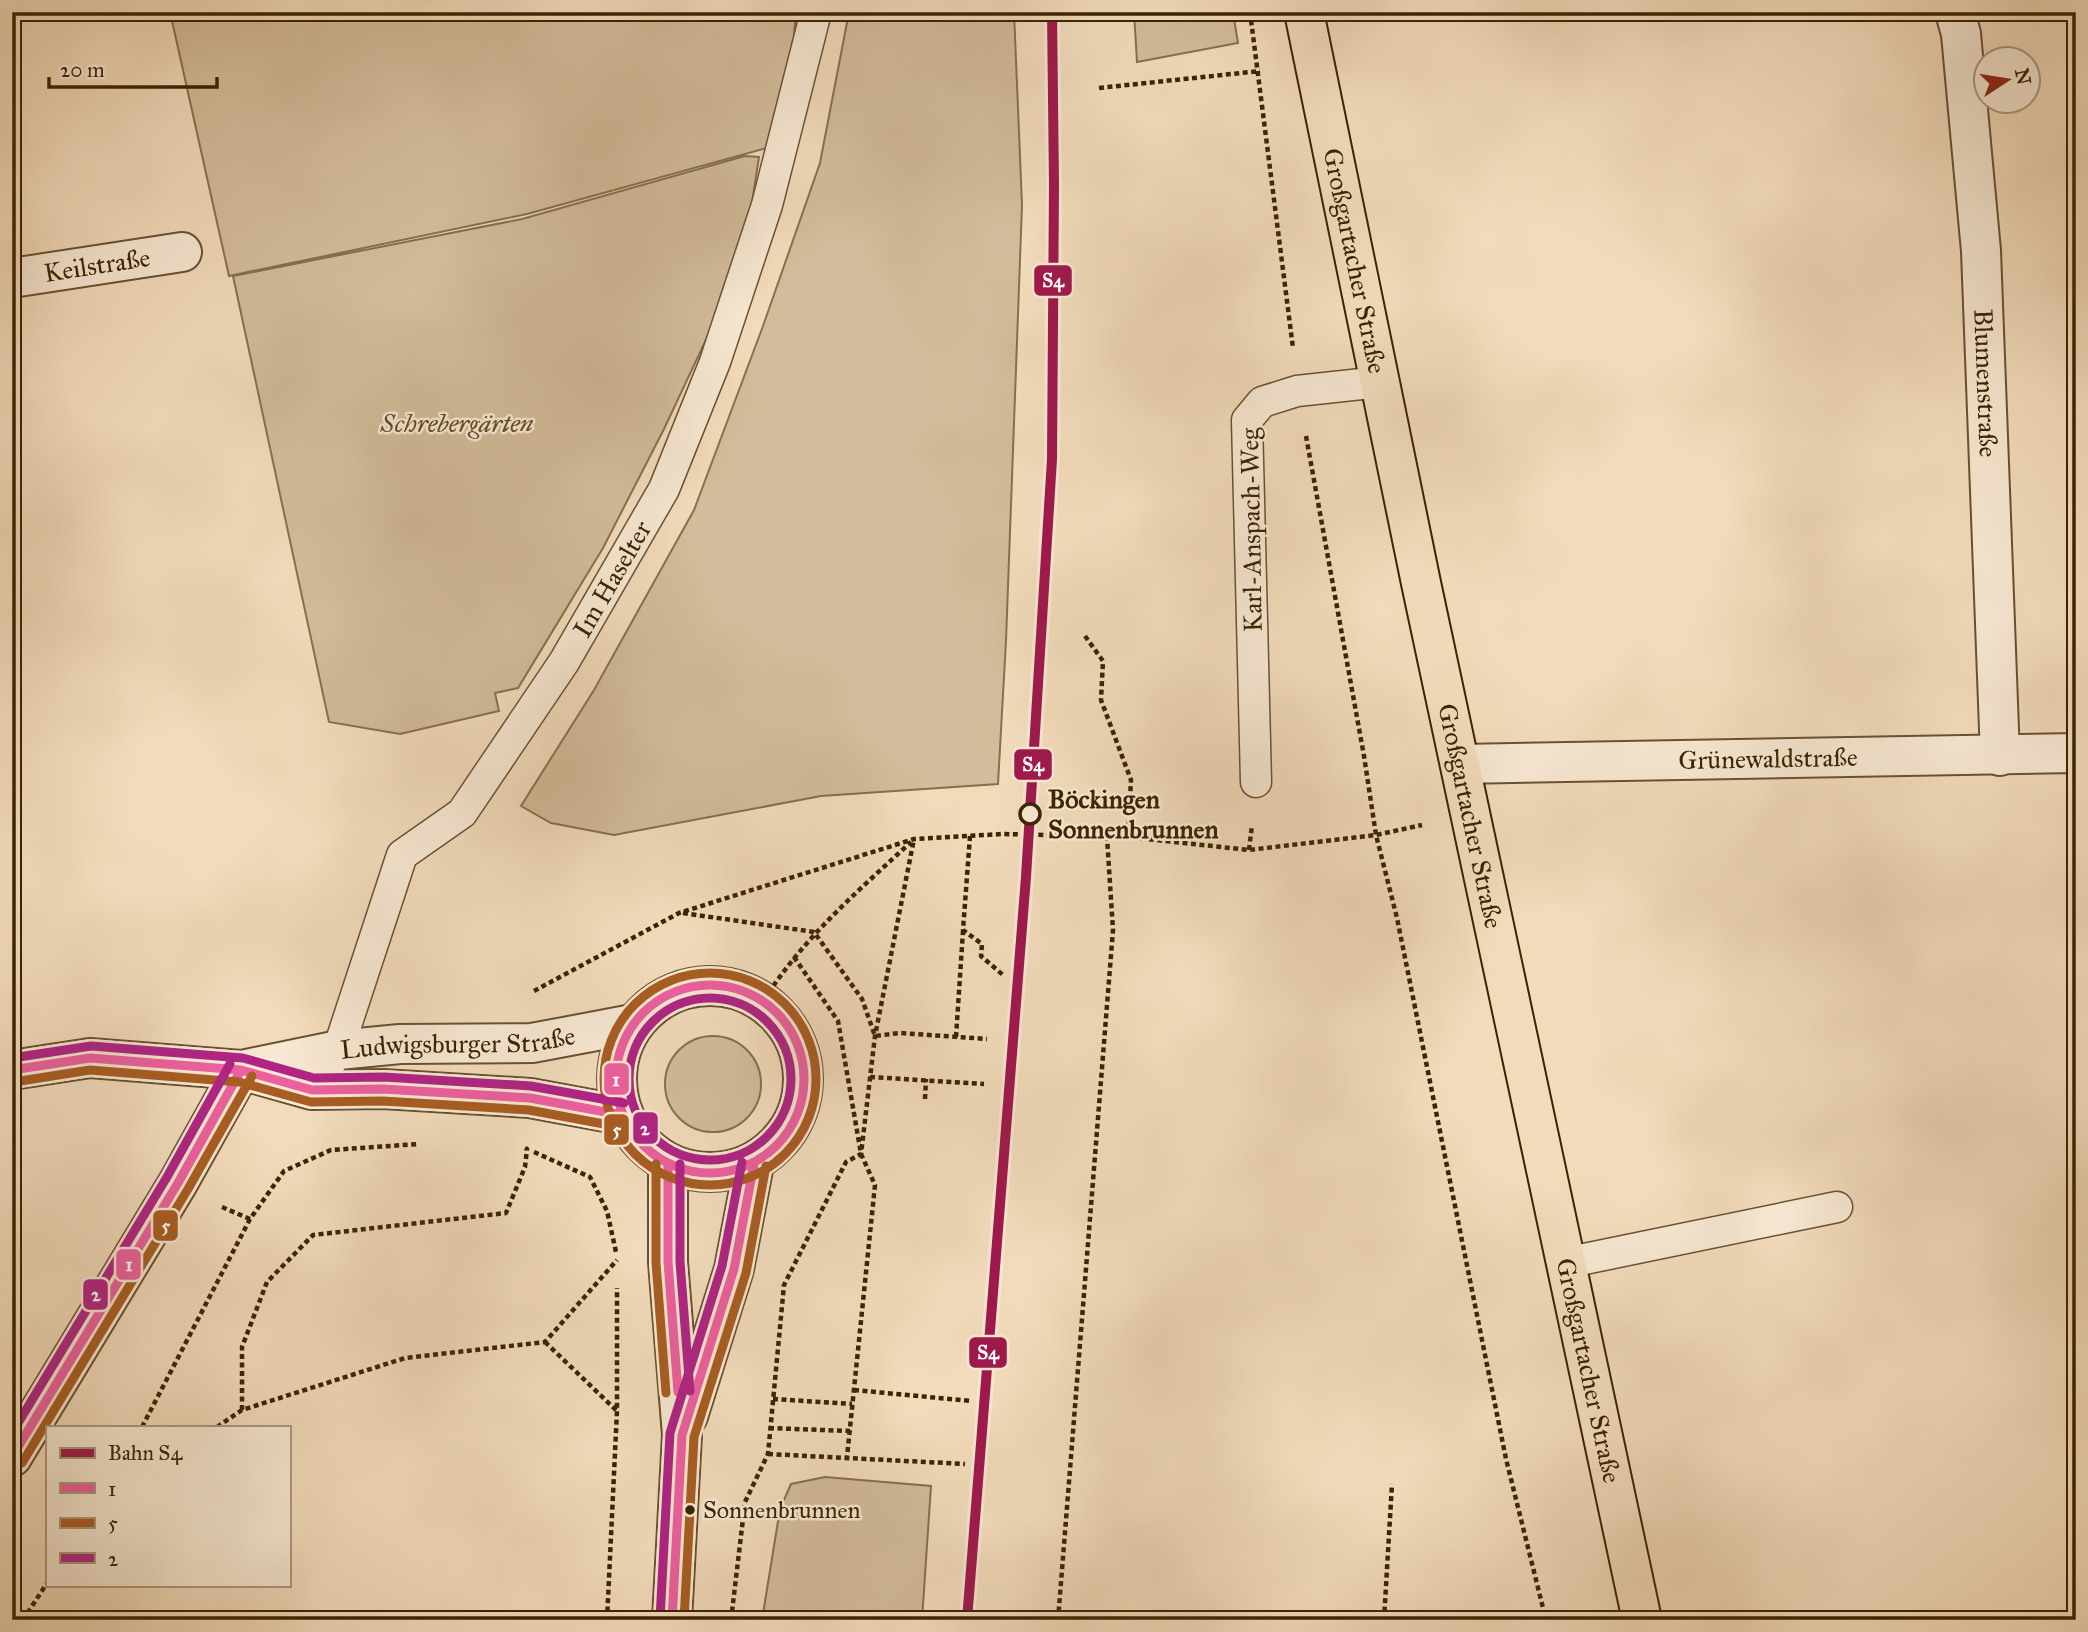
<svg xmlns="http://www.w3.org/2000/svg" width="2088" height="1632" font-family="'IM FELL Great Primer',serif">
	<style>
		.green { fill: #d3bc9b; stroke: #87704e; stroke-width: 2 }
		.lines { fill: none; stroke-linecap: round; stroke-linejoin: round }
		.service-casing { stroke: #695130; stroke-width: 33 }
		.minor-casing { stroke: #695130; stroke-width: 42 }
		.tertiary-casing { stroke: #695130; stroke-width: 42 }
		.primary-casing { stroke: #3b2301; stroke-width: 42 }
		.path { stroke: #3b2301; stroke-width: 4.5; stroke-dasharray: 5 3.5; stroke-linecap: butt }
		.service { stroke: #f7e8d3; stroke-width: 30 }
		.minor { stroke: #f7e8d3; stroke-width: 38 }
		.tertiary { stroke: #f7e8d3; stroke-width: 38 }
		.primary { stroke: #f2dbbb; stroke-width: 38 }
		.bus-1-casing { stroke: #f7e8d3; stroke-width: 14 }
		.bus-2-casing { stroke: #f7e8d3; stroke-width: 14 }
		.bus-3-casing { stroke: #f7e8d3; stroke-width: 14 }
		.bus-1 { stroke: #ec609f; stroke-width: 9 }
		.bus-2 { stroke: #a85d22; stroke-width: 9 }
		.bus-3 { stroke: #af2485; stroke-width: 9 }
		.rail-1-casing { stroke: #f7e8d3; stroke-width: 16 }
		.rail-1 { stroke: #9f184c; stroke-width: 10 }
		.stop-dot { fill: #f7e8d3; stroke: #3b2301; stroke-width: 3.5 }
		.bus-dot { fill: #3b2301; stroke: #f7e8d3; stroke-width: 2.5 }
		.labels { text-anchor: middle; dominant-baseline: central; stroke-width: 5; stroke-linejoin: round; paint-order: stroke }
		.bus-label { font-size: 24px; fill: #3b2301; stroke: #f7e8d3; text-anchor: start }
		.street-label { font-size: 26px; fill: #3b2301; stroke: #f7e8d3 }
		.park-label { font-size: 26px; font-style: italic; fill: #614928; stroke: #f7e8d3 }
		.stop-label { font-size: 26px; font-weight: bold; fill: #3b2301; stroke: #f7e8d3; text-anchor: start }
		.line-badge { stroke: #f7e8d3; stroke-width: 2.5 }
		.badge-label { font-size: 19px; text-anchor: middle; font-weight: bold; fill: #fff }
	</style>
	<rect width="100%" height="100%" fill="#f2dbbb"/>
	<filter id="stains"><feTurbulence type="fractalNoise" baseFrequency=".00286" numOctaves="4"/><feColorMatrix values="0 0 0 0 .2 0 0 0 0 .09 0 0 0 0 .02 0 0 0 .5 -.17"/></filter>
	<radialGradient id="worn" r=".72"><stop offset=".6" stop-color="#630" stop-opacity="0"/><stop offset="1" stop-color="#630" stop-opacity=".3"/></radialGradient>
	<path class="green" d="M170,12H796L791,71L774,146L527,214L229,276Z
		M849,12H1014L1022,205L1006,641L998,784L821,796L614,835L551,823L521,806L594,690L694,510L763,326L820,163Z
		M1134,12H1233L1238,43L1137,62Z
		M745,156L759,157L743,261L664,429L603,548L518,688L495,693L499,711L400,734L329,722L233,276L522,219Z
		M665 1084a48 48 0 1 1 96 0a48 48 0 1 1-96 0Z
		M825,1477L931,1486L922,1620H762L780,1509L791,1484Z"/>
	<g class="lines">
		<g class="service-casing">
			<g id="service">
				<path d="M1256,782L1247,420L1262,402L1297,391L1380,382"/>
				<path id="s1" d="M329,1065L338,1050L402,855L462,813L564,662L664,489L715,362L767,205L816,12"/>
				<path d="M1565,1263L1837,1207"/>
			</g>
		</g>
		<g class="minor-casing">
			<g id="minor">
				<path id="s2" d="M1955,12L1961,34L1981,251L2000,756"/>
				<path id="s3" d="M12,278L182,252"/>
				<path id="s4" d="M1460,764L2076,753"/>
			</g>
		</g>
		<g class="tertiary-casing">
			<g id="tertiary">
				<circle cx="710" cy="1079" r="93"/>
				<path id="s5" d="M246,1069L338,1050L400,1044L532,1043L633,1024"/>
				<path d="M12,1070L90,1058L241,1070L312,1090L383,1089L530,1098L622,1115"/>
				<path d="M668,1164V1262L682,1435L672,1620"/>
				<path d="M688,1416L734,1269L754,1164"/>
				<path d="M12,1457L178,1183L241,1070"/>
			</g>
		</g>
		<g class="primary-casing">
			<g id="primary">
				<path id="s6" d="M1304,12L1421,583L1642,1620"/>
			</g>
		</g>
		<path class="path" d="M1250,12L1293,348
			M1099,88L1260,71
			M1306,436L1364,756L1376,835L1397,918L1506,1459L1546,1620
			M1085,636L1103,661L1101,700L1131,780L1128,837
			M970,836L963,930L982,944L981,956L1003,975
			M1249,850L1252,825
			M683,913L814,932L862,999L875,1036L900,1033L987,1039
			M794,957L838,1021L861,1154L875,1185L847,1457
			M534,991L679,913L914,839L1003,834L1128,837L1249,850L1376,835L1422,825
			M764,1000C803,938 858,891 911,842
			M956,1037L963,931
			M870,1077L984,1084
			M925,1099L926,1079
			M534,1152L590,1177L607,1211L616,1252
			M222,1207L250,1219
			M545,1342L617,1411
			M854,1390L971,1401
			M773,1399L852,1404
			M242,1410V1347L267,1282L313,1235L506,1213L525,1167L527,1149L525,1148
			M142,1427L250,1219L284,1171L331,1150L419,1144
			M217,1427L242,1410L405,1358L545,1342L617,1260
			M769,1428L850,1431
			M768,1454L965,1464
			M23,1620L47,1583
			M607,1620L617,1411V1288
			M731,1620L745,1502L768,1454L784,1285L846,1162L861,1154L875,1036L914,839
			M1058,1620L1113,930L1107,837
			M1384,1620L1392,1484"/>
		<use href="#service" class="service"/>
		<use href="#minor" class="minor"/>
		<use href="#tertiary" class="tertiary"/>
		<use href="#primary" class="primary"/>
		<g class="bus-1-casing">
			<path id="bus-1" d="M616 1079a94 94 0 1 1 188 0a94 94 0 1 1-188 0Z
				M12,1070L90,1058L241,1070L312,1090L383,1089L530,1098L622,1115
				M668,1164V1262L678,1392
				M12,1457L178,1183L241,1070
				M672,1620L682,1435L734,1269L754,1164"/>
		</g>
		<g class="bus-2-casing">
			<path id="bus-2" d="M604 1079a106 106 0 1 1 212 0a106 106 0 1 1-212 0Z
				M14,1082L90,1070L239,1082L311,1102L383,1101L529,1110L620,1127
				M656,1164V1263L666,1393
				M22,1463L188,1189L252,1076
				M684,1620L694,1437L746,1273L766,1166"/>
		</g>
		<g class="bus-3-casing">
			<path id="bus-3" d="M629 1079a81 81 0 1 1 162 0a81 81 0 1 1-162 0Z
				M12,1058L91,1046L243,1058L314,1078L384,1077L531,1086L624,1103
				M680,1164V1262L690,1391
				M12,1433L167,1177L230,1064
				M660,1619L670,1433L722,1266L742,1162"/>
		</g>
		<use href="#bus-1" class="bus-1"/>
		<use href="#bus-2" class="bus-2"/>
		<use href="#bus-3" class="bus-3"/>
		<g class="rail-1-casing">
			<path id="rail-1" d="M967,1620L1026,877L1052,459L1054,185L1052,12"/>
		</g>
		<use href="#rail-1" class="rail-1"/>
	</g>
	<circle class="stop-dot" cx="1030" cy="814" r="10"/>
	<circle class="bus-dot" cx="690" cy="1510" r="6"/>
	<g class="labels">
		<g class="bus-label">
			<text x="703" y="1510">Sonnenbrunnen</text>
		</g>
		<g class="street-label">
			<text stroke="none"><textPath href="#s6" startOffset="254">Großgartacher Straße</textPath></text>
			<text stroke="none"><textPath href="#s3" startOffset="86">Keilstraße</textPath></text>
			<text stroke="none"><textPath href="#s2" startOffset="373">Blumenstraße</textPath></text>
			<text transform="translate(1251 530) rotate(-91)">Karl-Anspach-Weg</text>
			<text stroke="none"><textPath href="#s1" startOffset="574">Im Haselter</textPath></text>
			<text stroke="none"><textPath href="#s4" startOffset="308">Grünewaldstraße</textPath></text>
			<text stroke="none"><textPath href="#s6" startOffset="821">Großgartacher Straße</textPath></text>
			<text stroke="none"><textPath href="#s5" startOffset="214">Ludwigsburger Straße</textPath></text>
			<text stroke="none"><textPath href="#s6" startOffset="1388">Großgartacher Straße</textPath></text>
		</g>
		<g class="park-label">
			<text x="457" y="423">Schrebergärten</text>
		</g>
		<g class="stop-label">
			<text x="1048" y="799">Böckingen<tspan x="1048" dy="30">Sonnenbrunnen</tspan></text>
		</g>
	</g>
	<g class="line-badge">
		<rect x="1033" y="264" width="40" height="33" rx="7" fill="#9f184c"/>
		<rect x="1013" y="748" width="40" height="33" rx="7" fill="#9f184c"/>
		<rect x="603" y="1062" width="27" height="34" rx="7" fill="#ec609f"/>
		<rect x="632" y="1111" width="27" height="34" rx="7" fill="#af2485"/>
		<rect x="603" y="1113" width="27" height="33" rx="7" fill="#a85d22"/>
		<rect x="152" y="1209" width="27" height="33" rx="7" fill="#a85d22"/>
		<rect x="115" y="1248" width="27" height="33" rx="7" fill="#ec609f"/>
		<rect x="82" y="1278" width="27" height="33" rx="7" fill="#af2485"/>
		<rect x="968" y="1336" width="40" height="33" rx="7" fill="#9f184c"/>
	</g>
	<g class="badge-label">
		<text x="1053" y="287">S4</text>
		<text x="1033" y="771">S4</text>
		<text x="616" y="1086">1</text>
		<text x="645" y="1135">2</text>
		<text x="617" y="1136">5</text>
		<text x="166" y="1232">5</text>
		<text x="129" y="1271">1</text>
		<text x="96" y="1301">2</text>
		<text x="988" y="1359">S4</text>
	</g>
	<rect width="2088" height="1632" fill="none" stroke="#f2dbbb" stroke-width="42"/>
	<rect x="14" y="14" width="2060" height="1604" fill="none" stroke="#3b2301" stroke-width="3.5"/>
	<rect x="21" y="21" width="2046" height="1590" fill="none" stroke="#3b2301" stroke-width="2"/>
	<rect x="46" y="1426" width="245" height="161" fill="#f7e8d3" stroke="#ac997f" stroke-width="2"/>
	<rect x="60" y="1448" width="35" height="10" fill="#9f184c" stroke="#ac997f" stroke-width="2"/>
	<text x="108" y="1460" font-size="21" fill="#3b2301">Bahn S4</text>
	<rect x="60" y="1483" width="35" height="10" fill="#ec609f" stroke="#ac997f" stroke-width="2"/>
	<text x="108" y="1496" font-size="21" fill="#3b2301">1</text>
	<rect x="60" y="1518" width="35" height="10" fill="#a85d22" stroke="#ac997f" stroke-width="2"/>
	<text x="108" y="1530" font-size="21" fill="#3b2301">5</text>
	<rect x="60" y="1553" width="35" height="10" fill="#af2485" stroke="#ac997f" stroke-width="2"/>
	<text x="108" y="1566" font-size="21" fill="#3b2301">2</text>
	<g transform="translate(2007 80) rotate(78)"><circle r="33" fill="#f7e8d3" stroke="#ac997f" stroke-width="2"/>
	<path d="M0-5L12 26L0 18L-12 26Z" fill="#8f2418"/>
	<text y="-10" font-size="19" font-weight="bold" text-anchor="middle" fill="#3b2301">N</text>
	</g>
	<path d="M49 77v10h168v-10" fill="none" stroke="#3b2301" stroke-width="3.5"/>
	<text x="60" y="77" font-size="21" fill="#3b2301" stroke="#f7e8d3" stroke-width="5" paint-order="stroke">20 m</text>
	<rect width="100%" height="100%" filter="url(#stains)"/>
	<rect width="100%" height="100%" fill="url(#worn)"/>
</svg>
